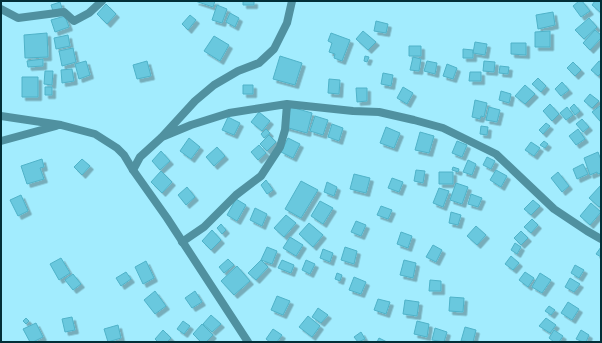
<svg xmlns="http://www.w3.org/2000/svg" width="602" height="343" font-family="'Varela Round',sans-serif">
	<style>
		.building { fill: #69c8de; stroke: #4fb2c8; filter: url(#shadow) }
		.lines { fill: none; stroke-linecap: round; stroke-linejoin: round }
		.minor { stroke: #5091a0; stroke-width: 8 }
		.tertiary { stroke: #5091a0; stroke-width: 8 }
	</style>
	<defs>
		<filter id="shadow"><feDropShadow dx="3.5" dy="3.5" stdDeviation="0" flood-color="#0004"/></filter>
	</defs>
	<rect width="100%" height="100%" fill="#a2ecfe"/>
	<path class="building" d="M195,1H215L213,7Z
		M243,1H254V5H243Z
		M579,1H582L590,11L581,17L573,6Z
		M595,1H601V13L592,5Z
		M60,2L62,8L53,11L51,5Z
		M106,4L116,14L107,24L97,14Z
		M217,5L227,9L222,23L212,20Z
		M553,12L555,25L538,29L536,15Z
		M230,13L239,18L235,27L226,22Z
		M190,15L196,20L188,30L182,24Z
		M65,16L69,27L55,32L51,20Z
		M589,18L597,27L584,39L575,30Z
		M376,21L388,24L386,33L374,31Z
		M595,30L601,35V38L590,50L583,43Z
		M363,31L376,42L368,50L356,39Z
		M550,31V47H535V32Z
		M47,33L48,57L25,58L24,35Z
		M331,33L350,40L342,61L334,58L335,54L329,52L332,43L328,41Z
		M68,35L70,46L56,49L54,38Z
		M214,36L229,45L220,61L204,51Z
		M475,42L487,44L485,55L473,53Z
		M511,43H526V55L511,54Z
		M409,46H421V56H409Z
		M73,48L76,62L62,66L59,51Z
		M463,49L473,50V58H463Z
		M280,56L302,63L295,85L273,79Z
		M365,56L369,57L367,62L364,61Z
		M413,57L421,59L419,71L410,70Z
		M43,59V66L28,67L27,61Z
		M86,61L90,75L79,79L75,64Z
		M147,61L151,76L137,79L133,65Z
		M427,61L437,63L435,74L424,71Z
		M484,61L495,62L494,72L483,71Z
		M599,61L601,62V73L598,76L591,70Z
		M573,62L581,70L575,76L567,68Z
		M447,64L457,68L453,79L443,76Z
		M500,66L509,67L508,74L499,73Z
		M72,69L74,81L62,83L61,70Z
		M45,71H53L52,85L44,84Z
		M470,72H481V81H469Z
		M383,73L393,75L391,86L381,84Z
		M22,77H38V97H22Z
		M538,78L546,86L541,92L532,84Z
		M329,79L340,80L339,94L328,93Z
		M562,82L569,90L561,96L555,89Z
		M243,85H253V94H243Z
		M525,85L535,94L525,104L515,96Z
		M45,87H52V95H45Z
		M403,87L413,93L407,104L397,98Z
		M356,88H367V101L357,102Z
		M501,91L511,94L509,103L499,100Z
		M590,94L599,101L592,108L584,101Z
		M475,100L487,103L484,117L481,116L480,119L472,117Z
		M550,104L559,114L552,121L543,111Z
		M574,104L580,111L575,115L570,108Z
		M601,105V120L600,121L592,112Z
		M291,107L312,113L307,133L285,127Z
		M489,107L500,110L497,122L486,120Z
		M567,107L573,115L566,120L560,113Z
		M259,112L270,121L262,131L251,122Z
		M315,116L328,120L323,135L310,131Z
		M228,117L240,123L234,135L222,130Z
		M582,119L589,127L583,132L576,124Z
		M546,123L550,126L543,134L539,130Z
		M332,124L343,128L339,141L328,137Z
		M481,126L488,127L487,135L480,134Z
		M386,127L400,133L394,148L380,143Z
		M266,129L270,133L264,138L261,134Z
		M578,129L585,139L576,145L569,136Z
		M420,132L434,136L429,153L415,150Z
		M269,135L276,142L267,151L260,144Z
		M189,138L200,147L191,159L180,151Z
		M288,138L300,144L293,158L281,152Z
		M457,141L467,145L462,157L452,153Z
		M544,141L548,144L545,148L540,145Z
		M531,142L540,148L534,156L525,150Z
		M259,145L266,153L258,160L251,152Z
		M217,147L225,156L214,166L206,157Z
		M161,151L170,161L160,170L152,161Z
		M598,152L601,160V173L598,174L597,172L590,175L584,158Z
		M487,157L495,161L491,169L483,165Z
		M42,159L44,167L40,168L44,179L27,184L21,166Z
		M82,159L90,166L82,175L74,167Z
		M468,160L476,164L472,175L463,172Z
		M583,164L588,174L577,179L573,169Z
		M453,167L459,169L458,172L452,170Z
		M416,170L425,171L423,183L414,181Z
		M496,170L507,176L501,187L490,180Z
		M161,171L172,182L162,193L151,182Z
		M439,172H453V184H439Z
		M558,172L569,186L562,192L551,178Z
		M354,174L370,178L366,193L350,189Z
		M392,178L403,182L399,192L388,188Z
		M266,180L273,190L267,194L261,185Z
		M301,181L318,190L301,218L285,209Z
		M327,182L337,187L334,196L324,192Z
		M456,183L468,187L462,204L450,200Z
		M601,185V205L599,207L589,198Z
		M187,187L195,197L186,205L178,195Z
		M439,188L449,191L443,207L433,203Z
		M471,194L482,198L478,207L468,204Z
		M21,195L28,211L18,216L10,200Z
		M236,199L246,205L237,221L227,215Z
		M533,200L540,206L531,215L524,209Z
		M320,201L333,208L323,224L311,216Z
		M591,203L601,212L590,225L580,216Z
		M381,206L392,210L388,219L377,215Z
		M255,208L267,214L262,226L250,220Z
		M451,212L461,215L458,225L449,223Z
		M286,215L296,223L284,237L274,228Z
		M532,219L538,225L531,233L524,227Z
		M356,221L366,225L361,236L351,232Z
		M309,223L323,235L313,247L299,234Z
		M221,224L226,230L222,234L217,228Z
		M476,226L486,235L477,245L467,236Z
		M212,230L221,240L211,250L202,241Z
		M521,231L528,238L521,245L514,238Z
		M401,232L412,236L408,248L397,244Z
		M290,237L303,245L296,256L283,248Z
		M515,243L521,247L517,254L511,250Z
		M433,245L442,250L436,262L426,257Z
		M267,247L277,251L272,264L261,260Z
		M345,247L357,251L354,264L341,260Z
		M601,247V257L596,254Z
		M323,249L333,253L330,262L320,258Z
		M511,256L519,263L513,270L505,264Z
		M61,258L70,273L59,280L50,264Z
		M228,259L234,265L224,273L219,267Z
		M261,260L268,267L256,280L248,273Z
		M282,260L294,265L291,273L278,268Z
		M306,260L315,264L310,274L302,270Z
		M404,260L416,263L413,278L400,275Z
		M146,261L154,278L143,284L135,267Z
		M575,265L584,270L579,278L571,273Z
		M237,266L250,281L234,295L221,281Z
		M126,272L131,279L121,286L116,278Z
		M525,272L534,278L528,287L519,280Z
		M337,273L342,275L340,281L335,279Z
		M540,273L551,280L542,293L532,287Z
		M73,274L81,284L73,290L65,280Z
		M354,277L366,282L361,294L349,290Z
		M570,278L580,284L574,292L565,287Z
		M430,280L441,281V291H429Z
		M155,291L166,306L155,314L144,300Z
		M195,291L202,302L192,308L185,298Z
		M277,296L290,301L283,315L271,310Z
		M450,297L464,298L463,312L449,311Z
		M378,299L390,302L386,314L374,310Z
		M405,300L419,302L417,316L403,314Z
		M568,302L579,309L572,320L561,313Z
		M549,306L555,310L551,315L545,311Z
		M318,308L328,315L321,323L312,317Z
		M211,315L221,324L212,332L203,324Z
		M308,316L320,326L312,337L299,327Z
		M72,317L75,330L65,332L62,319Z
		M26,318L29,321L26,324L23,321Z
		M546,318L556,325L550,333L539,326Z
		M183,321L190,326L184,334L177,329Z
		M417,321L429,324L427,337L414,334Z
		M36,323L43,337L33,342H30L23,329Z
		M202,324L213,335L206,342H201L193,334Z
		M118,325L121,338L108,342L104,329Z
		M465,327L476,330L473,342L461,341Z
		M435,328L447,332L444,342L432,340Z
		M273,329L282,335L277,342H270L266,339Z
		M163,330L171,338L167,342H158L155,339Z
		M554,330L563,336L559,342H554L549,338Z
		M581,330L589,335L586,342H583L576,339Z
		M361,332L365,339L358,342L354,337Z
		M379,338L387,342H377Z"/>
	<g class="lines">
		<path class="minor" d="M1,9L18,18L64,12L74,21L89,13L102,1
			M162,137L191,125L229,113L287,104L353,111L379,112L414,120L443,128L496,154L554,209L587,231L601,239
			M133,170L140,157L162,137L195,101L214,85L238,71L259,63L274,49L287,23L292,1
			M182,242L204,227L236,195L261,176L280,147L285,130L287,104"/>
		<path class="tertiary" d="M1,116L61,125L95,134L117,148L124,155L133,170L167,218L248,342
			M1,141L56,126"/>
	</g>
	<rect width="602" height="343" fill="none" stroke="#022f38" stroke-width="4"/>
</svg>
